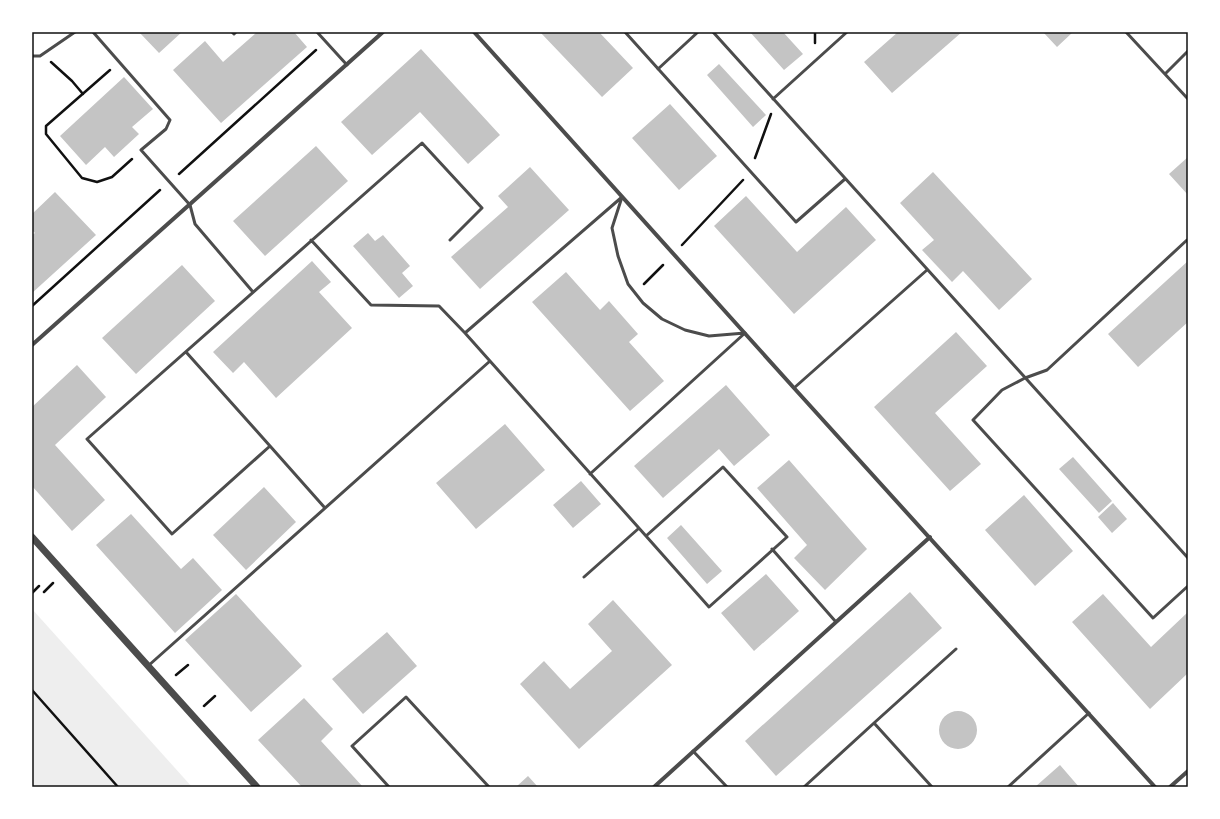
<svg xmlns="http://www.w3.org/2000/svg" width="1220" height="819" font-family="Rubik,sans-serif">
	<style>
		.green { fill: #eee }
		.building { fill: #c4c4c4 }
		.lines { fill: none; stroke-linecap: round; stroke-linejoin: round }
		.path { stroke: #111; stroke-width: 2.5 }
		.service { stroke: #4c4c4c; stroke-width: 3 }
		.minor { stroke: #4c4c4c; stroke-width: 4 }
		.tertiary { stroke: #4c4c4c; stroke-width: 7 }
		.neatline { fill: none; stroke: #111; stroke-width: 1.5 }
	</style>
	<rect width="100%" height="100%" fill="#fff"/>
	<path class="green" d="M32,609L192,787H32Z"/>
	<path class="building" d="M139,32H182L159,53Z
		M257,32H294L307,47L221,123L173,70L205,41L223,62Z
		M540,32H599L633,68L602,97Z
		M750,32H783L803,54L784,70Z
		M898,32H962L892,93L864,62Z
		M1043,32H1073L1057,47Z
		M421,49L500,135L468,164L420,112L372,155L341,122Z
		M719,64L766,115L753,127L707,75Z
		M124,77L153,109L132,127L139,134L114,157L105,147L86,165L60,136Z
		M670,104L717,156L679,190L632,138Z
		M316,146L348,181L265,256L233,221Z
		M1188,157V195L1169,174Z
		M530,167L569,210L480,289L451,257L508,207L498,196Z
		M933,172L1032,279L999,310L963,271L952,282L922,250L934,240L900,203Z
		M55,192L96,235L32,293V235L35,233L32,230V214Z
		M746,196L797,252L846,207L876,240L794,314L714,226Z
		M368,233L375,241L383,235L410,266L402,273L413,286L399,298L353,246Z
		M312,261L331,282L319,292L352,328L276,398L244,362L233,373L213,352Z
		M1188,261V322L1138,367L1108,334Z
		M182,265L215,301L136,374L102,338Z
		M566,272L600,310L609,301L638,334L629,342L664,381L630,411L532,302Z
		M956,332L987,366L935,413L981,464L950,491L874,407Z
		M77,365L106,397L55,445L105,500L72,531L32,486V407Z
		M726,385L770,435L734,466L719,449L663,498L634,466Z
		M505,424L545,470L476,529L436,483Z
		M1073,457L1112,501L1099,513L1059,469Z
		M789,460L867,549L825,590L794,558L807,545L757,488Z
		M581,481L601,504L573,528L553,505Z
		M264,487L296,522L246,570L213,535Z
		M1024,495L1073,551L1035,586L985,530Z
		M1113,503L1127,519L1112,533L1098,517Z
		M131,514L181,569L193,558L222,590L175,633L96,545Z
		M681,525L722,571L707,584L667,538Z
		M766,574L799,611L754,651L721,613Z
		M910,592L942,628L776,776L745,741Z
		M236,594L302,666L251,712L185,640Z
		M1103,594L1151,647L1188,612V673L1150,709L1072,622Z
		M613,600L672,665L579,749L520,684L544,661L570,689L612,651L588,624Z
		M387,632L417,666L363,714L332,679Z
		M304,698L333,729L321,741L363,787H302L258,740Z
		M939 730a19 19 0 1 1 38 0a19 19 0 1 1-38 0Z
		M1060,765L1079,787H1035Z
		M528,776L538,787H516Z"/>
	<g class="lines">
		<path class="path" d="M815,43V32
			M51,62L72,81L83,94
			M110,70L46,126V134L82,178L97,182L112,177L132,159
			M755,158L771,114
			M179,174L316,50
			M682,245L743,180
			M644,284L663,265
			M32,306L160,190
			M44,592L53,583
			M32,593L39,586
			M176,675L188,665
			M32,690L118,787
			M204,706L215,696"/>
		<path class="service" d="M93,32L170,120L166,129L141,150L190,205L195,224L253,292
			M232,32L234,34L236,32
			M317,32L347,65
			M625,32L796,222L845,179
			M713,32L1188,558
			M1126,32L1188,99
			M32,56H40L75,32
			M658,69L698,32
			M1165,74L1188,51
			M773,99L847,32
			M622,197L612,228L618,256L628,284L643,303L662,319L685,330L709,336L745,333
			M311,240L371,305L439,306L465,333L646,536
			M1187,240L1047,370L1025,378L1002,390L973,420L1153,618L1188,586
			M465,333L622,197
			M186,352L270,446L172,534L87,439L422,143L482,208L450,240
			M794,388L927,270
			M270,446L325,508
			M723,467L787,537L709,607L646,536Z
			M590,474L745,333
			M772,549L836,622
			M584,577L638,529
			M148,666L490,361
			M693,751L727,787
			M389,787L352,746L406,697L489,787
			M804,787L874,723
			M932,787L874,723L956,649
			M1008,787L1089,713"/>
		<path class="minor" d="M474,32L794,388L1155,787
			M32,345L383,32
			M654,787L930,537
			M1170,787L1188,771"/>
		<path class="tertiary" d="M32,537L257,787"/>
	</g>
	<rect width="1220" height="819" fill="none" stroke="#ffffff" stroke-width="66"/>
	<rect x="33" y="33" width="1154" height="753" class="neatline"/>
</svg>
